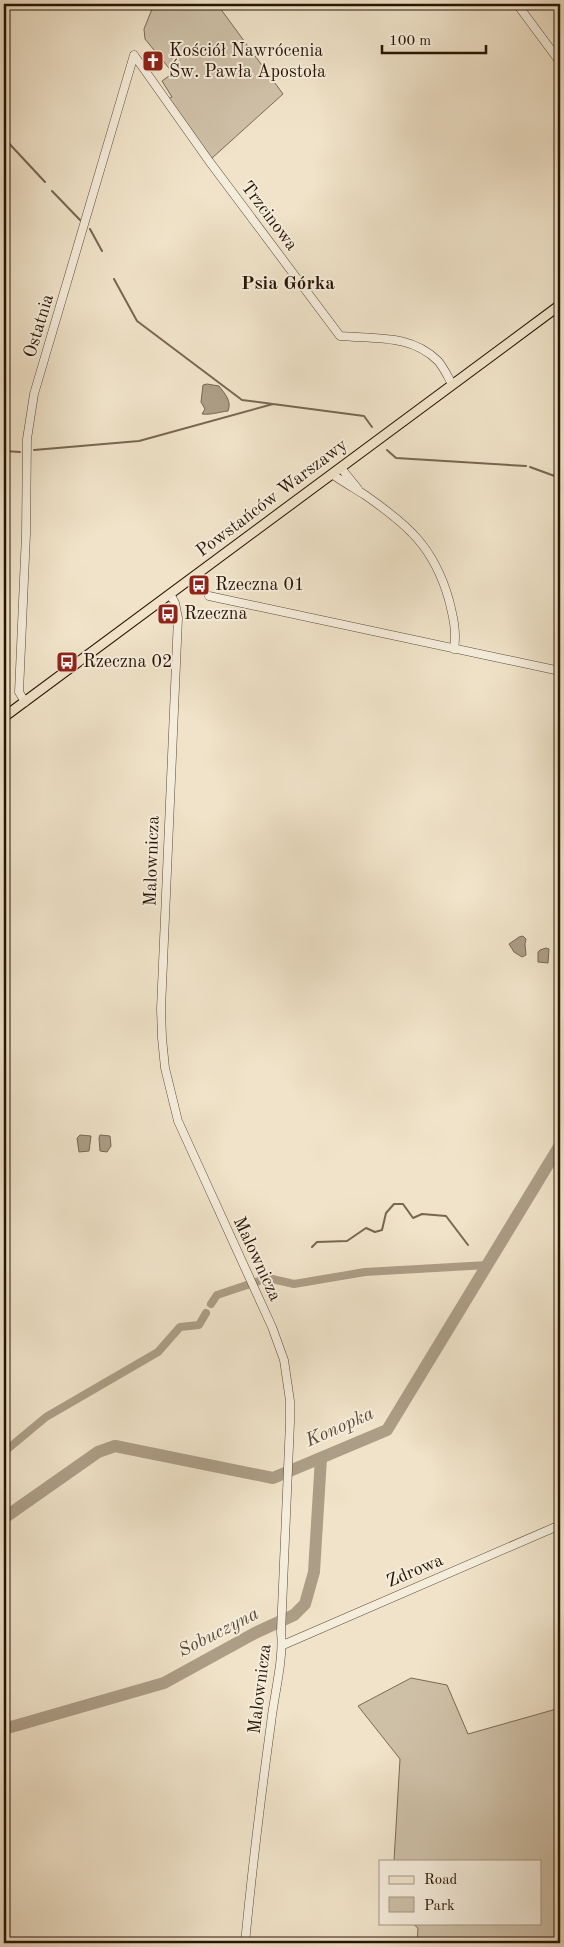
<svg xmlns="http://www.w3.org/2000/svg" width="564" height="1947" font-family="'Old Standard TT',serif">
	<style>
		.green { fill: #cec0a7; stroke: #7a6a55 }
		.water { fill: #ac9d86; stroke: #776652 }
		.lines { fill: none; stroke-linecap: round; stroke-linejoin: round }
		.stream { stroke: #776652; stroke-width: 2 }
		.canal { stroke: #ac9d86; stroke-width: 8 }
		.river { stroke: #ac9d86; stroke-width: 12 }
		.minor-casing { stroke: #594834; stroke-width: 9 }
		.major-casing { stroke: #271403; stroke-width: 11 }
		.minor { stroke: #f5eddc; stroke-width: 8 }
		.major { stroke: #f0e3c9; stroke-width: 9 }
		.labels { text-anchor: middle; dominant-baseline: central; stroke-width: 4; stroke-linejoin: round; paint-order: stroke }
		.poi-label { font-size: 18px; fill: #271403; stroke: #f5eddc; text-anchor: start }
		.street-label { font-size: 18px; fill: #271403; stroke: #f5eddc }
		.neighbourhood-label { font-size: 19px; font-weight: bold; fill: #271403; stroke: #f5eddc }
		.water-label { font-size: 19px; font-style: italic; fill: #5c4b37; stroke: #f5eddc }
	</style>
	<rect width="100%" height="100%" fill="#f0e3c9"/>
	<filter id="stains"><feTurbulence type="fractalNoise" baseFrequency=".004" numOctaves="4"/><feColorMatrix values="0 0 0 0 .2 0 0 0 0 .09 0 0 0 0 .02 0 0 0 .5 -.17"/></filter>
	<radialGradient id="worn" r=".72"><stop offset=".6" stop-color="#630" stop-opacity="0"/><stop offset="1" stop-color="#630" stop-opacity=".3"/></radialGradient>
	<path class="green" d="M154,4H217L283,94L211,159L168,99L172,97L162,81L173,73L145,39L144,29Z
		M411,1678L447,1685L468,1734L560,1708V1943H417L418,1928L412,1923H540V1861H394L400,1759L358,1706Z"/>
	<path class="water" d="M207,384L219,386C225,394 232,401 228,411C219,412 212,415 202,414L205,409L201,402L203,385Z
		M523,936L526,939L525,944L526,955L522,957L514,952L509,944L519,937Z
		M546,948L549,949L548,963L538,962V952L540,950Z
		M80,1135L91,1136L89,1151L79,1152L77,1138Z
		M100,1135L110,1136L111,1146L107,1152L100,1151L99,1138Z"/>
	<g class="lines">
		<path class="stream" d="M4,138L45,182
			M52,191L80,220
			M90,229L102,251
			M114,279L137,321L242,400L364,416L372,427
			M34,450L139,441L273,404
			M387,450L396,458L526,466
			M4,451L20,452
			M530,467L560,478
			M312,1247L317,1242L347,1241L366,1228L375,1232L382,1230L386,1213L394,1204H403L413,1218L422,1214L446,1216L468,1245"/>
		<path class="canal" d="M211,1304L217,1295L268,1278L294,1284L365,1272L488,1265
			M4,1452L46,1417L158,1352L180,1327L199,1325L206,1313"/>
		<path class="river" d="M4,1518L98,1452L115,1446L273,1478L387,1430L560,1145
			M4,1729L164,1683L255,1633L294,1615L305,1604L314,1572L321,1458"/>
		<g class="minor-casing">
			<path id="minor" d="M517,4L560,62
				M134,55L209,161L340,336C375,339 411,334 438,361C444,368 448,377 452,384
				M341,468L358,489
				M332,474C343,482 354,488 365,495C408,525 434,547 449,600C453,616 457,632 454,649
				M170,594L175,603L178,618L161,1009L162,1038L165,1068L178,1121L272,1327L284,1360L290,1401V1422L281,1632C284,1659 274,1695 271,1723C261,1796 252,1870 245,1943
				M209,596L560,671
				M25,702L19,692L26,534L27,439L34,394L134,55
				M283,1645L560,1525"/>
		</g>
		<g class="major-casing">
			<path id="major" d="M4,717L560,305"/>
		</g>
		<use href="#minor" class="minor"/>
		<use href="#major" class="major"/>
	</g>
	<defs>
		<g id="church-square" transform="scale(1.125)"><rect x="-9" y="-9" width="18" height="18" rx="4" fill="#8f2418" stroke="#f5eddc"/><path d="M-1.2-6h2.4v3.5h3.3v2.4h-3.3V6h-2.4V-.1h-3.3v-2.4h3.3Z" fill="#fff"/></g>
		<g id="bus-square" transform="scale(1.125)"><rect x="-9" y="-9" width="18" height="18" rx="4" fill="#8f2418" stroke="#f5eddc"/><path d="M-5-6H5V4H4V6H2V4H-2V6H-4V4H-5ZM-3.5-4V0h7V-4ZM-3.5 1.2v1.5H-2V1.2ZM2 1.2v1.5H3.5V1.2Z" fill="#fff"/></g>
	</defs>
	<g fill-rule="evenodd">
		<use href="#church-square" x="153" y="61"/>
		<use href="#bus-square" x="199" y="585"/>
		<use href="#bus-square" x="168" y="614"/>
		<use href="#bus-square" x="67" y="662"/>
	</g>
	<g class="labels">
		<g class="poi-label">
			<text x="169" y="51">Kościół Nawrócenia<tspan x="169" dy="21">Św. Pawła Apostoła</tspan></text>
			<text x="215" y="585">Rzeczna 01</text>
			<text x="184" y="614">Rzeczna</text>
			<text x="83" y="662">Rzeczna 02</text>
		</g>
		<g class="street-label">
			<text transform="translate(269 216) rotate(53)">Trzcinowa</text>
			<text transform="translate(39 326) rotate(-73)">Ostatnia</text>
			<text transform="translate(272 498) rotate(-37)">Powstańców Warszawy</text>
			<text transform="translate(152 861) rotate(-88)">Malownicza</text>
			<text transform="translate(257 1259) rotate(65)">Malownicza</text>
			<text transform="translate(415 1571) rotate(-23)">Zdrowa</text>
			<text transform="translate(260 1689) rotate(-83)">Malownicza</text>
		</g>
		<g class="neighbourhood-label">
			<text x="288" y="284">Psia Górka</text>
		</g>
		<g class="water-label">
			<text transform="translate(340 1428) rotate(-24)">Konopka</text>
			<text transform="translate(219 1633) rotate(-27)">Sobuczyna</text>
		</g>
	</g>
	<rect width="564" height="1947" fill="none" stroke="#f0e3c9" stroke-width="20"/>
	<rect x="5" y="5" width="554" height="1937" fill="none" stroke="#271403" stroke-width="2.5"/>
	<rect x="10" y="10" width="544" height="1927" fill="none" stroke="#271403"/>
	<rect x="379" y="1860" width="162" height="65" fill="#f5eddc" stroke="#a39685"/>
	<rect x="389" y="1876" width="25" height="8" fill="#f0e3c9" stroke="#a39685"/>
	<text x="424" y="1884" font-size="15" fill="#271403">Road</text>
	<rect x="389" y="1897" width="25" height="15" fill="#cec0a7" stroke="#a39685"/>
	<text x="424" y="1910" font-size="15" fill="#271403">Park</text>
	<path d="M382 45v8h104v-8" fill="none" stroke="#271403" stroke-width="2.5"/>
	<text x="389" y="45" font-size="15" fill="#271403" stroke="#f5eddc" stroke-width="4" paint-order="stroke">100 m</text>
	<rect width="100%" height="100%" filter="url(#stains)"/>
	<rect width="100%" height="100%" fill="url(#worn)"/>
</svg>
